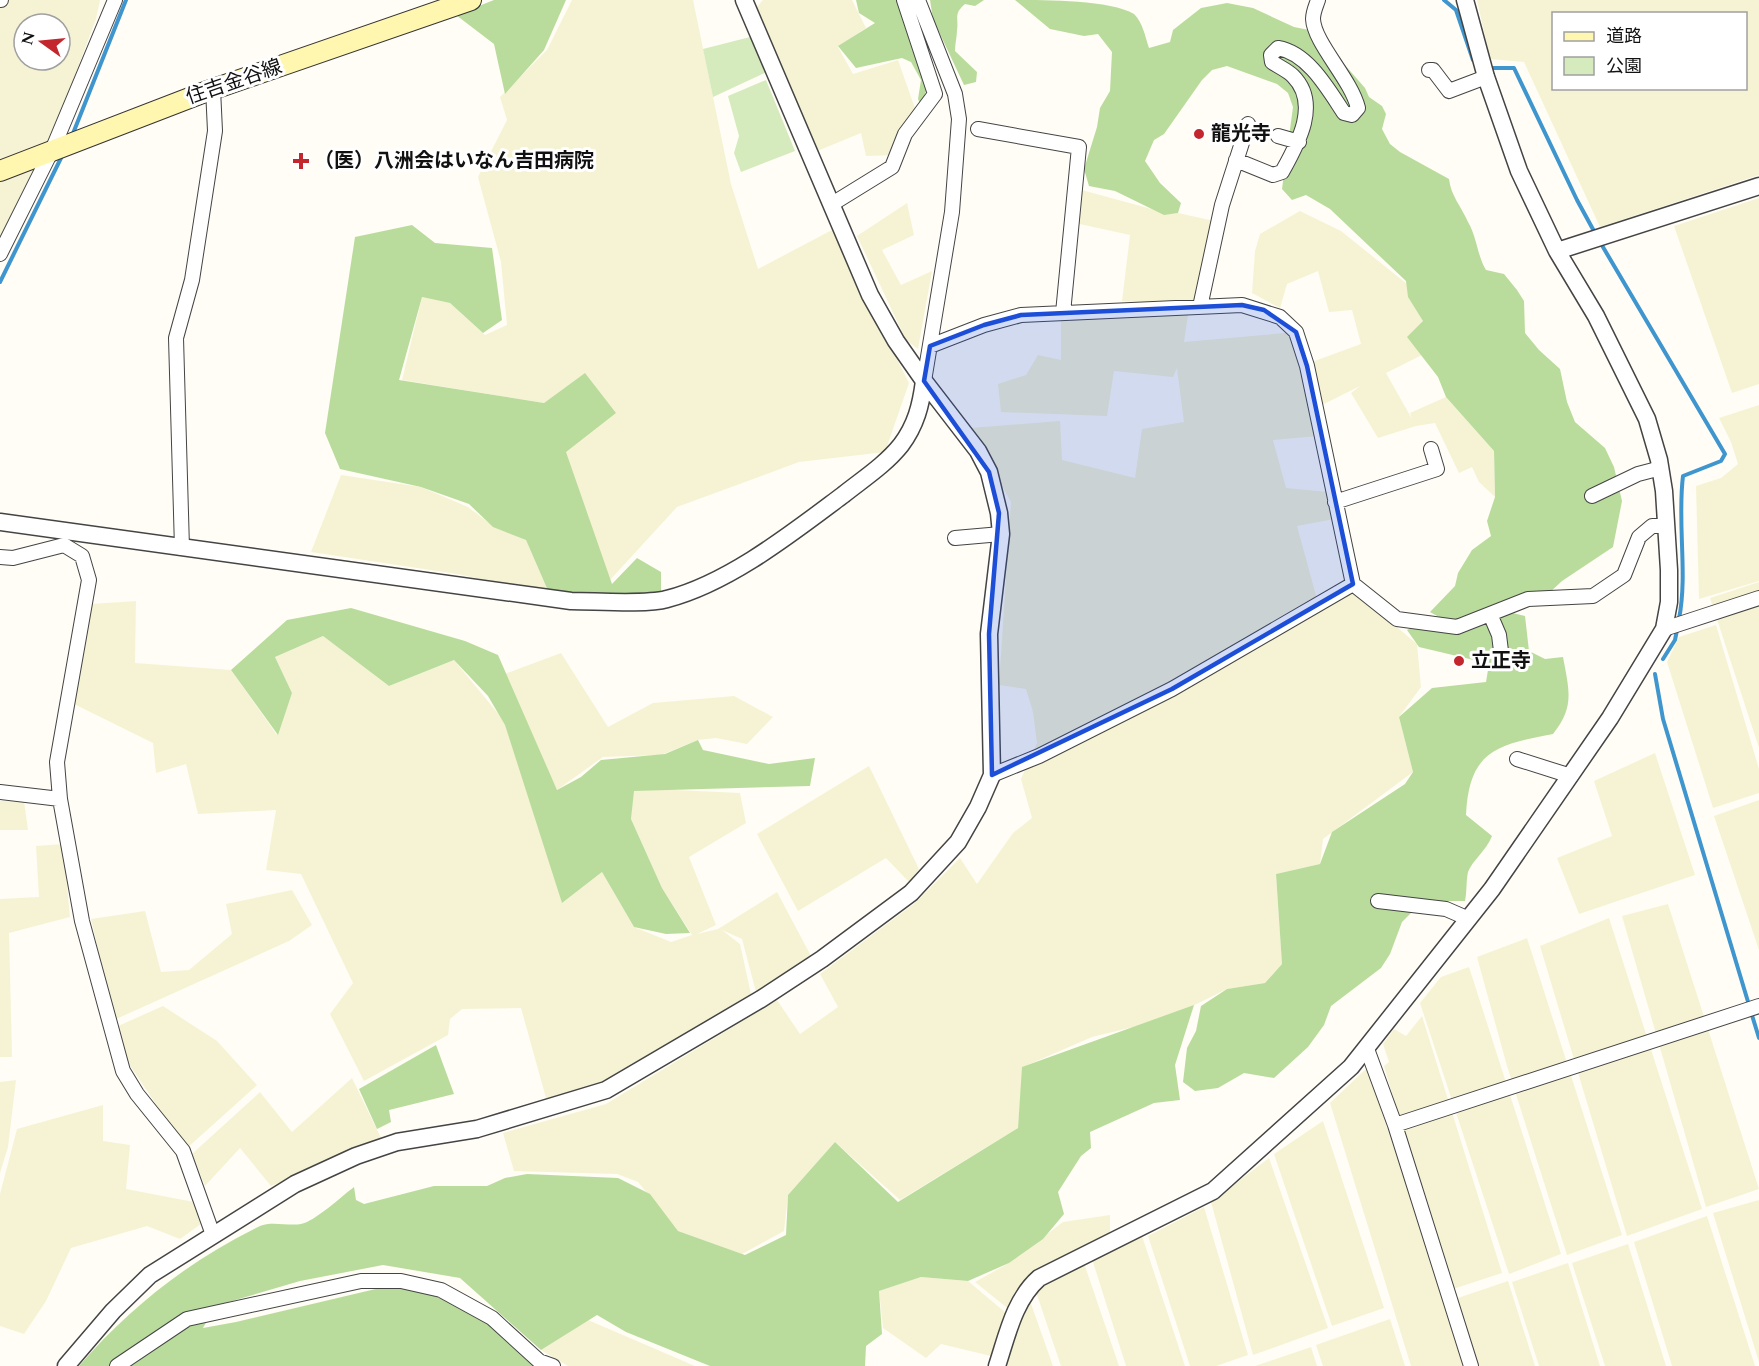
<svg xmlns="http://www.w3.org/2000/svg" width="1759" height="1366" font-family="Spectral,'Noto Sans JP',serif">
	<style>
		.farmland { fill: #f6f3d4; fill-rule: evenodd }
		.green { fill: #d5ebbd }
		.forest { fill: #b9dc9c }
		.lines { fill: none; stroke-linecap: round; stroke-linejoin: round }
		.stream { stroke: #3f96cf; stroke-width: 4 }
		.minor-casing { stroke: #444; stroke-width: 16 }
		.tertiary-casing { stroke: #444; stroke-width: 19 }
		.secondary-casing { stroke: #333; stroke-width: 22 }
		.minor { stroke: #fff; stroke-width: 14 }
		.tertiary { stroke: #fff; stroke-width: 16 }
		.secondary { stroke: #fff6b0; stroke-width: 20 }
		.marked { fill: #1d4ed8; fill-opacity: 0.2; stroke: #1d4ed8; stroke-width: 4.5; stroke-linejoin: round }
		.poi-dot { fill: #c4262e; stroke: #fff; stroke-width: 2 }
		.labels { text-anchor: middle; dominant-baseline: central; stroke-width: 6; stroke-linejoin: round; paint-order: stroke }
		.street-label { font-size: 20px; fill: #111; stroke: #fff }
		.poi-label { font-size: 20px; font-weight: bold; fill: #111; stroke: #fff; text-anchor: start }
	</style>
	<rect width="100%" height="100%" fill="#fffdf5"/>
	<path class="farmland" d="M0,0H100L96,19L50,142L0,161ZM24,24H60V60H24Z
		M572,0H693L731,184L758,269L832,230L909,383L885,452L799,462L677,507L610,580L563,453L584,374L544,403L402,380L422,297L450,303L485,335L507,325L501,262L478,177L507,120L500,97L547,50Z
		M763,0H852L866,28L838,47L853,74L898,60L918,117L896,155L866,156L861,133L810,154L755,9Z
		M1477,0H1759V175L1600,227L1524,62L1490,59ZM1554,14H1746V88H1554Z
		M41,157L0,242V178Z
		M1078,189L1170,214L1178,213L1214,221L1205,307L1122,301L1130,235L1075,223Z
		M1759,198V384L1732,393L1674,226Z
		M907,203L914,235L882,250L901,285L932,271L918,349L906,340L857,236Z
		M1300,211L1341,231L1412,288L1424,325L1422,355L1386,373L1412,419L1410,413L1446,397L1494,451L1495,497L1479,482L1472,467L1459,473L1435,423L1416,426L1378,438L1351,393L1360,386L1316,408L1318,436L1273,440L1286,488L1328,492L1334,519L1297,526L1318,603L1348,586L1417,644L1421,687L1399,717L1413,772L1323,839L1320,864L1276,874L1282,964L1265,983L1227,989L1166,1019L1092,1037L1023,1067L1018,1128L900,1200L835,1142L788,1195L784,1231L742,1254L678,1231L638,1182L617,1174L514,1171L503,1133L606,1104L777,1000L800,1034L838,1007L820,974L915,903L960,858L977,884L1013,833L1032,818L1021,779L1037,743L1033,712L1026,689L999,685L1011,502L970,428L1060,421L1062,460L1135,478L1142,429L1184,422L1177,368L1173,377L1114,371L1107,416L1001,412L998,384L1026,375L1038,355L1061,360V317L1189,308L1184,342L1296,332L1309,363L1361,344L1352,310L1329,312L1318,271L1287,284L1280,308L1252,293L1255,251L1260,234Z
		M1759,405V581L1699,599L1696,486L1721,478L1738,464L1731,442L1719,418Z
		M341,475L421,487L468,507L489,523L526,540L549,593L457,574L311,552Z
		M1759,582V748L1710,598Z
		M136,601L135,663L231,670L277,735L292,693L275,657L323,636L389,686L454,660L515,734L562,903L602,872L634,927L671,942L692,935L662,888L631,819L633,788L740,793L746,823L689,857L716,925L697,934L718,929L777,892L811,956L756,992L742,939L722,930L740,944L751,994L595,1089L546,1098L521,1008L462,1009L450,1019L448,1035L364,1081L330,1014L353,983L301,874L266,870L276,810L198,814L186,764L156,773L153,743L72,703L92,604Z
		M1716,625L1759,769V793L1713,808L1667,662L1679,637Z
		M561,653L608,727L653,703L734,696L773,717L747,744L716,738L698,740L661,755L603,757L557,790L502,675Z
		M1655,753L1695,875L1579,914L1557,858L1612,836L1594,781Z
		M869,766L919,869L909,882L886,858L798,911L757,834Z
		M1759,800V950L1714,816Z
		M0,801H24L28,830H0Z
		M63,844L70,917L9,933L12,1057H0V899L39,897L36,846Z
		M292,890L312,925L289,941L114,1020L91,919L145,911L161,972L189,970L232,934L226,904Z
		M1668,904L1759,1189L1706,1207L1622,916Z
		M1609,918L1702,1209L1627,1236L1540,946Z
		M1527,938L1622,1235L1567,1255L1507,1066L1477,957Z
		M1469,967L1561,1254L1509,1274L1420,1003L1441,977Z
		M163,1006L217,1041L257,1085L186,1149L127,1061L116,1027Z
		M1422,1016L1502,1273L1450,1290L1384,1066L1389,1062L1383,1044L1394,1029L1406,1036Z
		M1367,1068L1467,1366H1411L1330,1103Z
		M352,1078L382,1140L271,1186L240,1148L205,1186L192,1154L260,1092L292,1132Z
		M16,1080L8,1147L0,1173V1082Z
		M103,1105V1141L130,1145L126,1189L194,1202L205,1221L180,1239L147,1226L71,1248L46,1301L24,1334L0,1326V1194L17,1129Z
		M1323,1121L1384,1308L1332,1326L1274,1154Z
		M1269,1158L1328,1328L1253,1355L1211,1202Z
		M1759,1200V1362L1713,1213Z
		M1204,1207L1248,1355L1216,1366H1190L1148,1236Z
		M1110,1215V1238L1044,1271L1011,1311L975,1282L1009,1263L1063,1222Z
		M1707,1216L1755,1366H1672L1634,1242Z
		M1141,1233L1185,1366H1126L1092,1259Z
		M1628,1244L1666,1366H1605L1572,1263Z
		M1084,1263L1119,1366H1061L1035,1289Z
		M1568,1263L1600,1366H1539L1512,1282Z
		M921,1277L968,1281L1013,1319L991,1356L941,1344L926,1358L883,1328L879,1291Z
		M1508,1281L1535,1366H1474L1452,1300Z
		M1029,1298L1053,1366H1004L1020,1311Z
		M1390,1319L1405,1366H1323L1316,1345Z
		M588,1320L695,1366H568L541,1350Z
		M1311,1347L1317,1366H1255Z"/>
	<path class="green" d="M754,36L769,71L713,97L703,49Z
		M766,80L795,151L741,172L734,153L739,136L728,96Z"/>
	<path class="forest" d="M494,0H566L544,50L505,94L494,44L456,15Z
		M856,0H906L933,63L926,61L928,85L921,106L918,99L921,80L911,62L902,58L856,68L838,46L875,23L859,13Z
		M930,0H984L975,6L965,4C953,14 959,18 957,30C957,37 955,43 955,51L977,72L976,82L964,85L933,19Z
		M1015,0C1045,0 1111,0 1134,14C1143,23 1145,36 1149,48L1170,42L1173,30L1201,8L1227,3L1253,8L1294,27L1309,30L1344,64L1365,88L1369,97L1382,106L1386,114L1382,129L1390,144L1400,152L1449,179C1451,196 1461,206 1468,222C1477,237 1477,255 1486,270L1504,274L1517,290L1524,301L1525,333L1539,350L1560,369L1567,402L1575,422L1605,448L1614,467L1622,501L1613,547L1562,581L1549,593L1500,610L1525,616L1529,651L1545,659L1563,657C1569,690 1575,707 1553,734C1496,745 1469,751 1466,815L1492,836C1486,851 1472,861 1468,872C1466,881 1467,892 1465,901H1423L1402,922L1390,954L1381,968L1331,1006L1324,1025L1308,1047L1274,1078L1244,1073L1218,1088L1195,1091L1183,1082L1187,1048L1196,1031L1201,1006L1227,989L1265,983L1282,964L1276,874L1320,864L1332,832L1405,784L1413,772L1399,717L1432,688L1486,682L1488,670L1478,661L1419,647L1407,630L1431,618L1448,622L1430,612L1455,586L1458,573L1472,550L1491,536L1487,521L1495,497L1494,451L1446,397L1438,377L1407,337L1423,321L1408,297L1406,281L1330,209L1306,195L1292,200L1282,189L1293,107L1288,93L1277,84L1227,66L1212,70L1202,80L1164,134L1154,140L1145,161L1160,183L1181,203L1178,213L1164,215L1115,191L1089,186L1084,169L1097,127L1100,108L1110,91L1112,52L1098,34L1084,36L1050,29Z
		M412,225L435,243L492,248L502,320L483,333L450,303L422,297L399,380L544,403L585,373L616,413L566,452L612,584L637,558L661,572V594L549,593L526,540L493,527L469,504L421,487L340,469L325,433L355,237Z
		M351,608L465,641L498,655L557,790L581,777L601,760L665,754L698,740L703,750L769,764L815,758L810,786L634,791L631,819L662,888L690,933L666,934L634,927L602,872L562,903L505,725L488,696L454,660L389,686L323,636L275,657L292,693L278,735L231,670L287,620Z
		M1194,1005L1175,1065L1180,1100L1154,1103L1090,1132L1091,1148L1081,1156L1058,1192L1064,1214L1043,1239L1009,1263L968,1281L921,1277L879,1291L882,1334L866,1346L865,1366H710L626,1332L597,1315L541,1350L460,1278L383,1265L300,1281L215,1306L203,1328L236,1322L401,1283L492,1318L553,1366H79C130,1307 190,1260 260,1226C271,1221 288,1226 301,1224C314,1222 342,1196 354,1187L356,1200L364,1204L434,1186H487L505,1178L527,1174L618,1178L650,1194L678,1231L745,1255L786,1235L788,1195L835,1142L898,1202L1018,1128L1022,1067Z
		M436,1045L454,1094L389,1110L391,1122L377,1129L359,1089Z"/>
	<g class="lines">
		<path class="stream" d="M1444,0L1456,10L1473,60
			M1489,68H1514L1577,200L1595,233
			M72,136L126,0
			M1600,242L1725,454L1721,461L1683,476C1677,523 1688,573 1679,619
			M0,282L62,156
			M1663,659L1675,640L1677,630
			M1655,674L1663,719L1749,1005
			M1751,1012L1759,1038"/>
		<g class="minor-casing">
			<path id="minor" d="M0,0H1
				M918,0L955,94L959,119L952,212L924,381
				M1429,70H1433L1449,91L1486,77
				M978,129L1079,147L1063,313
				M1278,136L1299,142
				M1236,160L1273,175L1282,172C1297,145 1321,104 1293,76C1287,70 1279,67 1272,62L1271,55L1278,48C1308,53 1328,89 1344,113L1352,115L1358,108C1351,79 1314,43 1313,19C1313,12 1316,6 1318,0
				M832,204L892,167L905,134L935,94L904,0
				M0,254L53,148L115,0
				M1200,307L1222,205L1248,124
				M930,346L984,325L1021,315L1242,305L1280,317L1296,332L1307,366L1353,584L1397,619L1457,627L1528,599L1593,596L1624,575L1639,537L1652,526H1667
				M1592,496L1638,474L1661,468
				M1335,502L1437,469L1431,449
				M955,538L1001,534
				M182,548L176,338L192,280L215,131L213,89
				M0,557L13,558L64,545L82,556L89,580L57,762L60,799L82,921L123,1071L137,1094L183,1151L213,1235
				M1490,614L1499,635L1502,659
				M1664,629L1759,598
				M1517,759L1571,776
				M992,775L1039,756L1172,689L1353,584
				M0,792L60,799
				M1378,901L1446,909L1469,919
				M1367,1049L1395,1125L1471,1366
				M1395,1125L1759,1006
				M117,1366L187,1319L361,1281H401L441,1290L492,1318L539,1361L553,1366"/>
		</g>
		<g class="tertiary-casing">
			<path id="tertiary" d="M1557,251L1759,186
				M0,522L571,601C596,601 646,605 667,599C729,583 792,533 843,495C863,479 885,465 901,445C916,425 921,405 924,381
				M66,1366L113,1311L150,1275L295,1184L356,1156L397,1142L477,1129L606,1090L761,999L822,959L911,893L958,842L978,807L992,775L989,634L1001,534L999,513L989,472L978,451L924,381L896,341L870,295L744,0
				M997,1366C1007,1336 1014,1300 1039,1278L1213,1191L1351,1067L1492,889L1610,718L1664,629L1669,602V570L1664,491L1659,460L1647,419L1596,316L1557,251L1519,171L1486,77L1465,0"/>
		</g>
		<g class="secondary-casing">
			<path id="secondary" d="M0,171L205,92L471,0"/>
		</g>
		<use href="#minor" class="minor"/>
		<use href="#tertiary" class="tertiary"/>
		<use href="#secondary" class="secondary"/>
	</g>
	<path class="marked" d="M1242,305L1264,310L1296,332L1307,366L1353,584L1172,689L992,775L989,634L999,513L989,472L924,381L930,346L984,325L1021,315Z"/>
	<g class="poi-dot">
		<circle cx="1199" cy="134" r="6"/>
		<path d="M298 152h6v6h6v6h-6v6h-6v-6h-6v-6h6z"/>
		<circle cx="1459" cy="661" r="6"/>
	</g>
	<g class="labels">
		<g class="street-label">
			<text transform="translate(234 82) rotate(-19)">住吉金谷線</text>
		</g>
		<g class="poi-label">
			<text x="1211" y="134">龍光寺</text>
			<text x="314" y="161">（医）八洲会はいなん吉田病院</text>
			<text x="1471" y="661">立正寺</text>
		</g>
	</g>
	<rect x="1552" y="12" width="195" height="78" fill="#ffffff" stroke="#a0a0a0" stroke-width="1.5"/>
	<rect x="1564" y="32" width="30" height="9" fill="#fff6b0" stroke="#a0a0a0" stroke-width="1.5"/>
	<text x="1606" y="42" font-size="18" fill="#111111">道路</text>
	<rect x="1564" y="57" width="30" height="18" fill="#d5ebbd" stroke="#a0a0a0" stroke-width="1.5"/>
	<text x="1606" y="72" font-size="18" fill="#111111">公園</text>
	<g transform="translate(42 42) rotate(285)"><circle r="28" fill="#ffffff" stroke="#a0a0a0" stroke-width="1.5"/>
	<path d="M0-4.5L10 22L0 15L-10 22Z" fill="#c4262e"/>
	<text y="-9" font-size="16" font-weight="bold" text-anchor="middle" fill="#111111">N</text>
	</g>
</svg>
